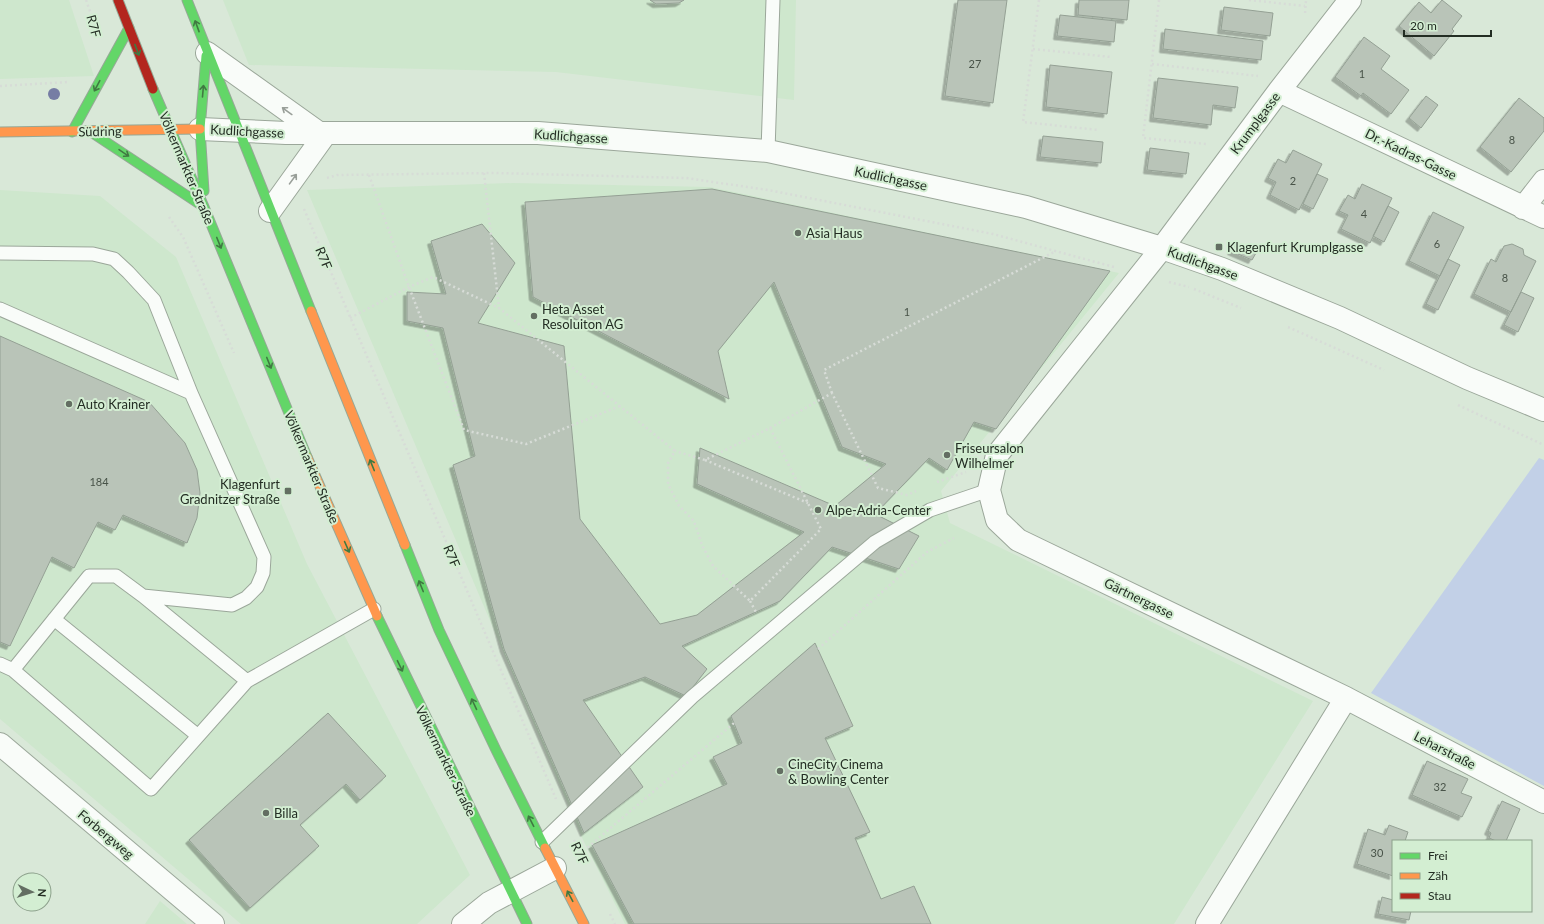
<svg xmlns="http://www.w3.org/2000/svg" width="1544" height="924" font-family="Lato,sans-serif">
	<style>
		.built { fill: #cee7cd }
		.green { fill: #c2d0e7 }
		.building { fill: #b9c4b8; stroke: #94a094; filter: url(#shadow) }
		.lines { fill: none; stroke-linecap: round; stroke-linejoin: round }
		.lane-casing { stroke: #9ba79a; stroke-width: 15 }
		.street-casing { stroke: #9ba79a; stroke-width: 24 }
		.fast-casing { stroke: #96a896; stroke-width: 11 }
		.slow-casing { stroke: #96a896; stroke-width: 11 }
		.jam-casing { stroke: #96a896; stroke-width: 11 }
		.path { stroke: #d7dcd7; stroke-width: 2.5; stroke-dasharray: 2 3; stroke-linecap: butt }
		.lane { stroke: #f9fcf9; stroke-width: 13 }
		.street { stroke: #f9fcf9; stroke-width: 22 }
		.fast { stroke: #63d668; stroke-width: 9 }
		.slow { stroke: #ff974d; stroke-width: 9 }
		.jam { stroke: #b3261e; stroke-width: 9 }
		.tree { fill: #767da4 }
		.oneway { stroke: #407942 }
		.oneway2 { stroke: #999f99 }
		.poi-dot { fill: #636e62; stroke: #d3eed2; stroke-width: 1.5 }
		.labels { text-anchor: middle; dominant-baseline: central; stroke-width: 4; stroke-linejoin: round; paint-order: stroke }
		.number-label { font-size: 11px; fill: #485348 }
		.street-label { font-size: 13px; fill: #232d23; stroke: #d3eed2 }
		.poi-label { font-size: 13px; fill: #232d23; stroke: #d3eed2; text-anchor: start }
	</style>
	<defs>
		<filter id="shadow"><feDropShadow dx="-3.5" dy="3.5" stdDeviation="0" flood-color="#0004"/></filter>
	</defs>
	<rect width="100%" height="100%" fill="#d9e8d8"/>
	<path class="built" d="M0,0H69L94,76L0,79Z
		M223,0H796L794,100L556,72L249,65Z
		M513,183L710,187L1119,273L941,491L950,523L1313,701L1174,924H625L584,842L307,190Z
		M0,190L100,196L176,257L307,564L470,875L417,924H241L0,719Z
		M160,901L187,924H145Z"/>
	<path class="green" d="M1539,458L1544,460V786L1371,693Z"/>
	<path class="building" d="M650,0H684L679,3L656,4Z
		M958,0H1007L993,103L945,96Z
		M1079,0H1129L1127,20L1078,15Z
		M1442,0L1462,16L1452,29L1454,31L1434,56L1399,26L1419,2L1431,13Z
		M1224,7L1273,13L1270,36L1221,30Z
		M1060,15L1116,21L1114,42L1057,36Z
		M1165,29L1263,41L1261,60L1163,49Z
		M1364,37L1390,56L1381,69L1409,90L1391,114L1363,93L1361,96L1335,77Z
		M1050,65L1112,72L1107,114L1046,107Z
		M1158,78L1238,87L1235,108L1213,105L1211,125L1153,118Z
		M1426,96L1438,105L1421,128L1409,118Z
		M1519,98L1544,118V131L1511,172L1480,147Z
		M1043,136L1103,142L1101,163L1040,157Z
		M1150,148L1189,153L1186,174L1147,170Z
		M1293,150L1322,164L1299,210L1270,195L1276,182L1268,178L1278,159L1286,163Z
		M1317,174L1328,179L1313,209L1303,204Z
		M1362,184L1392,198L1370,243L1341,229L1348,215L1339,211L1348,195L1355,199Z
		M712,189L1110,271L996,429L974,422L947,470L929,458L875,514L919,536L899,569L832,547L780,601L682,646L707,669L686,696L645,677L583,700L643,787L584,833L504,649L453,465L475,456L443,328L407,321V292L446,294L431,241L482,224L515,263L478,323L564,346L580,519L660,624L697,615L804,532L697,484L700,448L835,506L886,464L842,447L774,282L718,351L729,399L533,297L525,202Z
		M1388,206L1399,212L1384,242L1373,236Z
		M1433,212L1464,227L1440,276L1409,261Z
		M1235,244L1256,253L1252,260L1231,251Z
		M1512,244L1523,249L1524,255L1536,261L1511,312L1474,294L1491,259L1496,262L1504,246Z
		M1448,259L1460,265L1438,310L1426,304Z
		M1521,292L1534,298L1518,332L1504,325Z
		M0,336L149,402L185,443L197,470L200,493L197,518L187,543L123,515L115,530L98,522L74,568L52,557L10,646L0,642Z
		M815,643L853,726L825,738L870,832L855,838L881,899L914,886L931,924H634L592,845L727,784L713,757L742,743L731,716Z
		M328,713L386,776L360,800L346,784L300,825L319,846L250,908L189,840Z
		M1427,761L1468,779L1461,793L1472,797L1462,817L1412,795Z
		M1502,801L1520,809L1506,841H1496L1489,838L1491,833L1488,831Z
		M1389,825L1408,832L1405,841H1393V876L1357,864L1368,829L1385,835Z
		M1382,897L1393,900V911H1411L1409,920L1378,914Z"/>
	<g class="lines">
		<g class="lane-casing">
			<path id="lane" d="M768,151L773,0
				M0,253L93,254L114,259L128,272L154,300L191,393
				M0,309L191,393L264,557L263,573L257,587L246,598L232,605L143,596
				M54,619L197,735
				M0,664L13,670L151,789L247,681L374,609
				M13,670L89,576H116L143,596L247,681
				M542,842L692,697L875,542L930,510L989,490"/>
		</g>
		<g class="street-casing">
			<path id="street" d="M1350,0L1279,91L1162,248L997,455L989,490L997,520L1018,540L1346,698L1544,802
				M207,53L319,133
				M1279,91L1544,217
				M200,129L286,133H538L768,151L1026,207L1162,248L1222,269L1340,318L1467,378L1544,410
				M1523,208L1544,181
				M270,211L326,133
				M0,744L213,924
				M463,924L489,903L555,868
				M1207,924L1346,698"/>
		</g>
		<g class="fast-casing">
			<path id="fast" d="M187,0L311,311
				M153,89L204,207L307,457
				M72,132L129,28
				M91,132L204,207
				M204,191L200,129L206,56
				M405,545L439,630L496,750L545,848
				M377,616L527,924"/>
		</g>
		<g class="slow-casing">
			<path id="slow" d="M0,132L200,129
				M311,311L405,545
				M307,457L377,616
				M545,848L584,924"/>
		</g>
		<g class="jam-casing">
			<path id="jam" d="M118,0L153,89"/>
		</g>
		<path class="path" d="M86,0L97,31
			M1039,0L1023,122L1098,130
			M1159,0L1143,138L1207,144
			M1249,0L1305,6
			M1305,13L1306,0
			M1033,49L1111,57
			M1152,64L1258,76
			M0,86L69,82
			M484,173L499,308
			M369,175L409,287L464,430L526,444L620,406
			M327,178L337,175L496,173L686,178L768,190L993,234L1114,267
			M304,209L556,799
			M169,217L183,237L234,353
			M1169,282L1189,287
			M1194,289L1241,308
			M350,318L409,287L433,277L499,308L675,451L668,463V484L679,506L694,521L702,545L713,566L750,601L821,529L770,428L705,460L675,451
			M1288,327L1384,370
			M832,393L824,370L1056,251
			M1458,405L1544,445
			M770,428L832,393L878,488L907,495L916,491
			M705,460L808,503
			M937,482L966,472
			M750,601L757,614
			M818,649L927,552L954,538
			M574,840L584,861
			M580,854L734,723
			M610,914L615,924"/>
		<use href="#lane" class="lane"/>
		<use href="#street" class="street"/>
		<use href="#fast" class="fast"/>
		<use href="#slow" class="slow"/>
		<use href="#jam" class="jam"/>
	</g>
	<circle class="tree" cx="54" cy="94" r="6"/>
	<defs><path id="oneway-shaft" d="M-6 0H5M1.5-3L5.5 0L1.5 3" fill="none" stroke-width="1.6" stroke-linecap="round" stroke-linejoin="round"/></defs>
	<g class="oneway">
		<use href="#oneway-shaft" transform="translate(197 26) rotate(-110)"/>
		<use href="#oneway-shaft" transform="translate(137 50) rotate(69)"/>
		<use href="#oneway-shaft" transform="translate(97 86) rotate(118)"/>
		<use href="#oneway-shaft" transform="translate(203 91) rotate(-85)"/>
		<use href="#oneway-shaft" transform="translate(124 153) rotate(34)"/>
		<use href="#oneway-shaft" transform="translate(219 243) rotate(68)"/>
		<use href="#oneway-shaft" transform="translate(269 363) rotate(68)"/>
		<use href="#oneway-shaft" transform="translate(372 465) rotate(-112)"/>
		<use href="#oneway-shaft" transform="translate(347 547) rotate(66)"/>
		<use href="#oneway-shaft" transform="translate(421 586) rotate(-112)"/>
		<use href="#oneway-shaft" transform="translate(400 666) rotate(64)"/>
		<use href="#oneway-shaft" transform="translate(474 704) rotate(-115)"/>
		<use href="#oneway-shaft" transform="translate(531 821) rotate(-117)"/>
		<use href="#oneway-shaft" transform="translate(570 896) rotate(-118)"/>
	</g>
	<g class="oneway2">
		<use href="#oneway-shaft" transform="translate(287 111) rotate(-144)"/>
		<use href="#oneway-shaft" transform="translate(293 179) rotate(-54)"/>
	</g>
	<g class="poi-dot">
		<circle cx="798" cy="233" r="4"/>
		<rect x="1215" y="243" width="8" height="8" rx="2"/>
		<circle cx="534" cy="316" r="4"/>
		<circle cx="69" cy="404" r="4"/>
		<circle cx="947" cy="455" r="4"/>
		<rect x="284" y="487" width="8" height="8" rx="2"/>
		<circle cx="818" cy="510" r="4"/>
		<circle cx="780" cy="771" r="4"/>
		<circle cx="266" cy="813" r="4"/>
	</g>
	<g class="labels">
		<g class="number-label">
			<text x="975" y="63">27</text>
			<text x="1362" y="73">1</text>
			<text x="1512" y="139">8</text>
			<text x="1293" y="180">2</text>
			<text x="1364" y="213">4</text>
			<text x="1437" y="243">6</text>
			<text x="1505" y="277">8</text>
			<text x="907" y="311">1</text>
			<text x="99" y="481">184</text>
			<text x="1440" y="786">32</text>
			<text x="1377" y="852">30</text>
		</g>
		<g class="street-label">
			<text transform="translate(94 26) rotate(75)">R7F</text>
			<text transform="translate(1255 123) rotate(-53)">Krumplgasse</text>
			<text transform="translate(100 131) rotate(-1)">Südring</text>
			<text transform="translate(247 131) rotate(3)">Kudlichgasse</text>
			<text transform="translate(571 136) rotate(4)">Kudlichgasse</text>
			<text transform="translate(1411 154) rotate(26)">Dr.-Kadras-Gasse</text>
			<text transform="translate(187 168) rotate(67)">Völkermarkter Straße</text>
			<text transform="translate(891 178) rotate(12)">Kudlichgasse</text>
			<text transform="translate(324 258) rotate(67)">R7F</text>
			<text transform="translate(1203 263) rotate(20)">Kudlichgasse</text>
			<text transform="translate(312 467) rotate(67)">Völkermarkter Straße</text>
			<text transform="translate(452 556) rotate(67)">R7F</text>
			<text transform="translate(1139 598) rotate(26)">Gärtnergasse</text>
			<text transform="translate(1445 750) rotate(27)">Leharstraße</text>
			<text transform="translate(446 761) rotate(64)">Völkermarkter Straße</text>
			<text transform="translate(106 834) rotate(40)">Forbergweg</text>
			<text transform="translate(580 853) rotate(64)">R7F</text>
		</g>
		<g class="poi-label">
			<text x="806" y="233">Asia Haus</text>
			<text x="1227" y="247">Klagenfurt Krumplgasse</text>
			<text x="542" y="309">Heta Asset<tspan x="542" dy="15">Resoluiton AG</tspan></text>
			<text x="77" y="404">Auto Krainer</text>
			<text x="955" y="448">Friseursalon<tspan x="955" dy="15">Wilhelmer</tspan></text>
			<text x="280" y="484" text-anchor="end">Klagenfurt<tspan x="280" dy="15">Gradnitzer Straße</tspan></text>
			<text x="826" y="510">Alpe-Adria-Center</text>
			<text x="788" y="764">CineCity Cinema<tspan x="788" dy="15">&amp; Bowling Center</tspan></text>
			<text x="274" y="813">Billa</text>
		</g>
	</g>
	<rect x="1392" y="840" width="140" height="72" fill="#d3eed2" stroke="#8da18c"/>
	<rect x="1400" y="853" width="20" height="6" fill="#63d668" stroke="#8da18c"/>
	<text x="1428" y="860" font-size="12" fill="#232d23">Frei</text>
	<rect x="1400" y="873" width="20" height="6" fill="#ff974d" stroke="#8da18c"/>
	<text x="1428" y="880" font-size="12" fill="#232d23">Zäh</text>
	<rect x="1400" y="893" width="20" height="6" fill="#b3261e" stroke="#8da18c"/>
	<text x="1428" y="900" font-size="12" fill="#232d23">Stau</text>
	<g transform="translate(32 892) rotate(94)"><circle r="19" fill="#d3eed2" stroke="#8da18c"/>
	<path d="M0-3L7 15L0 10L-7 15Z" fill="#636e62"/>
	<text y="-6" font-size="11" font-weight="bold" text-anchor="middle" fill="#232d23">N</text>
	</g>
	<path d="M1404 30v6h87v-6" fill="none" stroke="#232d23" stroke-width="2"/>
	<text x="1410" y="30" font-size="12" fill="#232d23" stroke="#d3eed2" stroke-width="3" paint-order="stroke">20 m</text>
</svg>
